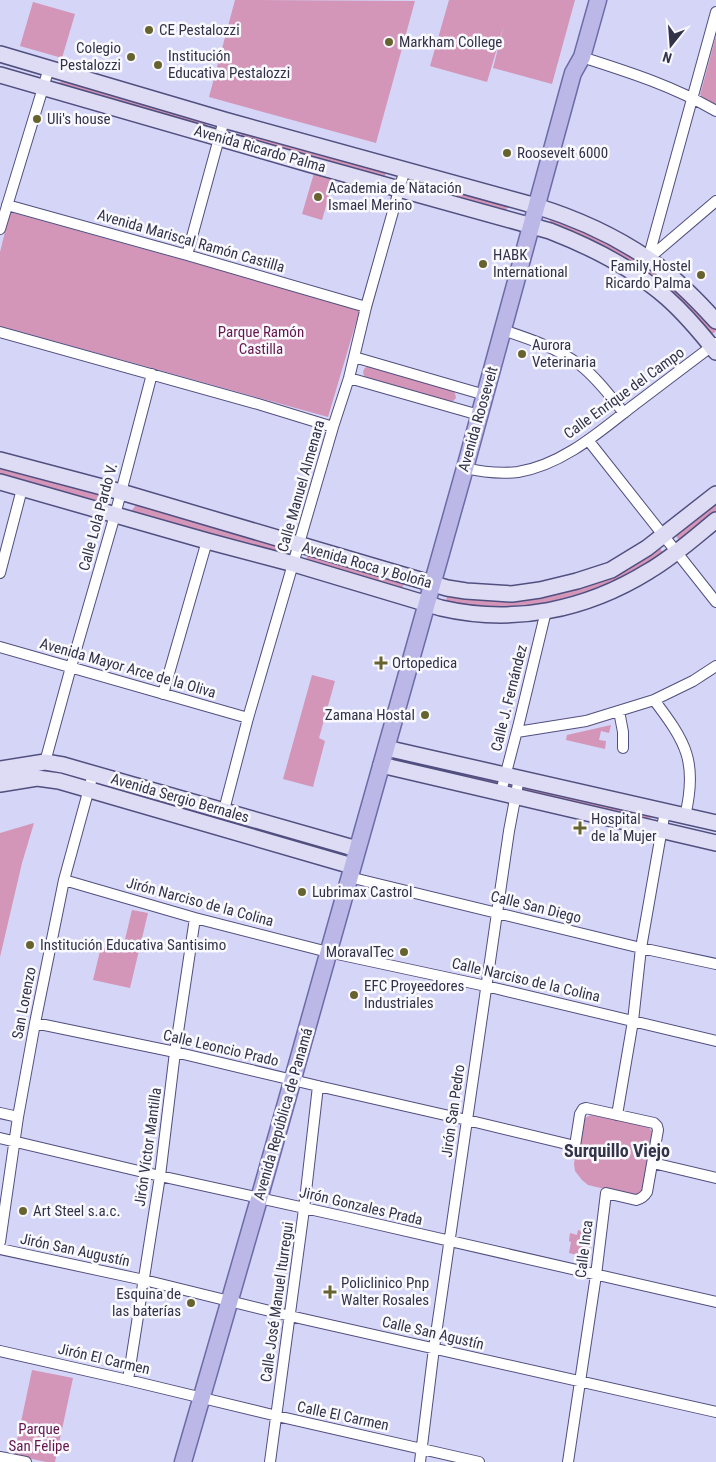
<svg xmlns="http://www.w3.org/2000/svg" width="716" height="1462" font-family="'Roboto Condensed',sans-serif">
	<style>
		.green { fill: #d395b8 }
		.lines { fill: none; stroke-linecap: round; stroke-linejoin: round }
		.street-casing { stroke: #514f7f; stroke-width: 12 }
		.secondary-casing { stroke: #514f7f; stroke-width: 18 }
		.primary-casing { stroke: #6d6ba6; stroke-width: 19 }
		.street { stroke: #fff; stroke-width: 10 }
		.secondary { stroke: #dddcf4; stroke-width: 15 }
		.primary { stroke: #bbb8e8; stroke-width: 16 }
		.poi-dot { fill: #67632f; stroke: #f9f9ff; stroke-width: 2 }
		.labels { text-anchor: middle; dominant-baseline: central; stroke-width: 5; stroke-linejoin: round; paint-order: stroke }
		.poi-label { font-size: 15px; fill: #323248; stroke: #f9f9ff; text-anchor: start }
		.street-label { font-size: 15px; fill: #323248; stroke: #f9f9ff }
		.park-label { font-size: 15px; fill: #66164b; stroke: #f9f9ff }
		.quarter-label { font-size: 18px; font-weight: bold; fill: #323248; stroke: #f9f9ff }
	</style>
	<rect width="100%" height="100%" fill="#d4d5f7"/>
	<path class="green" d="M235,0L415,1L376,143L209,97Z
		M449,0H575L552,84L493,68L504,25L487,82L430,66Z
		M33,2L75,14L62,58L20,46Z
		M716,36V107L700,95Z
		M66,80L209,123L200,128L56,84Z
		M243,131L386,171L385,177L383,179L244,140L241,135Z
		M314,173L334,179L322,220L302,214Z
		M413,177L508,206L505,212L410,185Z
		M10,212L360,309L328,417L0,326V252Z
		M552,217H562L639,260L638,267L636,268L550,226V221Z
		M651,271H654C675,289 697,308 716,329V331L710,336L647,276Z
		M368,366L452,390L455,393L456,398L453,401L449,402L366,378C362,374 362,369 368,366Z
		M0,465L103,496L105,503L100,508L0,478Z
		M716,498V516L682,544L673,532Z
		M136,505L287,544L288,551L286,556L133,515L132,510Z
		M657,545L666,556L591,597L515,612L445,605L448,592L529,597Z
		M308,553L405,582L401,590L306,560Z
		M312,675L335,681L319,738L325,741L313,787L283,779Z
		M611,725L609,733L601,731L599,740L606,741L605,749L566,740L567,735Z
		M396,758L497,780L495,786L394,764Z
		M522,786L655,816L647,819L523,793Z
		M233,818L333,846L331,855L230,827Z
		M34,823L22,863L0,957V833Z
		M132,910L148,913L130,988L93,980L101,947L122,952Z
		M591,1115L645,1126L649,1128L652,1131L643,1188L638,1194L630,1195L588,1185L582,1180L575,1171L574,1164L580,1124L583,1119Z
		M578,1230L593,1233L588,1259L584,1262L579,1261V1257H577V1255L569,1253L571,1242L569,1241L570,1233L577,1235Z
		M32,1370L73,1378L55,1462H46L14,1455Z"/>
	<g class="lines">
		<g class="street-casing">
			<path id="street" d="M582,57C629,72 673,86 716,111
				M7,205L187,255L366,307
				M0,229L49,68
				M187,255L224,120
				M648,259L716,201
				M638,276L648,259L716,12
				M503,330C530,339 557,348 580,365C597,378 610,396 624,413
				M0,332L258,404L333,427
				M354,357L485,395
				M349,378L479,415
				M588,440L716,602
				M465,468C482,472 500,474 518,472C561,465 597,434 630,408C659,386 687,365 716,343
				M0,573L22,489
				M0,647L248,718
				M163,694L207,541
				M654,700C686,742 698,762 685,816
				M619,711L623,732V748
				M517,732L586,721L654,700L693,681L716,666
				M45,762L71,667L115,515L152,374
				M501,792L519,723L546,611
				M224,810L248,718L333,427L349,378L366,307L405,169
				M349,877L641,948L716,964
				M64,880L195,918L328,952L486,986L716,1041
				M35,1023L175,1052L318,1086L467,1120L575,1146L580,1114L583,1109L586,1108L654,1123L657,1126L658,1130L647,1192C644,1197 641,1199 636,1200L606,1193L596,1275L568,1462
				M0,1113L18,1117
				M617,1115L633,1021L641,948L665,811
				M0,1138L160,1176L350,1218L716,1302
				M653,1163L716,1178
				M0,1242L18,1117L35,1023L64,880L93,774
				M0,1249L144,1280L290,1316L716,1412
				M0,1351L128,1380L277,1416L479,1462
				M128,1380L160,1176L175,1052L195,918
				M0,1457L26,1462
				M270,1462L304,1209L318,1086
				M420,1462L434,1348L497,913L509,831L519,778"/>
		</g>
		<g class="secondary-casing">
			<path id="secondary" d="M0,54L224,120L536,206C575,218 613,235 647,258C671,274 697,300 716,321
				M0,75L309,164L550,231C591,247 633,268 667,298C685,314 701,333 716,352
				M0,460L121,492L447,588L466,591L512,594L540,590L577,581L611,570L647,548L716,494
				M0,482L207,541L294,564L441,608C514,625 586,610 649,571C673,557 694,538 716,520
				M386,748L716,823
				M381,765L716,843
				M0,769L45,762L63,765L357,849
				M0,784L37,778L59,781L352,866"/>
		</g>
		<g class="primary-casing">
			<path id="primary" d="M183,1462L257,1206L465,468L571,80L573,73L582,57L598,0"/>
		</g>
		<use href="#street" class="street"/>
		<use href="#secondary" class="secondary"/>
		<use href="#primary" class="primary"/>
	</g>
	<g class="poi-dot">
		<circle cx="149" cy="30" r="5"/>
		<circle cx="389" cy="42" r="5"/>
		<circle cx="131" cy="57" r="5"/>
		<circle cx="158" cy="65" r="5"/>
		<circle cx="37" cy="119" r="5"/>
		<circle cx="507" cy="153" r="5"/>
		<circle cx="318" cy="197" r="5"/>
		<circle cx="483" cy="264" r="5"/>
		<circle cx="701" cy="275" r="5"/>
		<circle cx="522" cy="354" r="5"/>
		<path d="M378.5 655.5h5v5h5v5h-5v5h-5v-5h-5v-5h5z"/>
		<circle cx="425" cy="715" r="5"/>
		<path d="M577.5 820.5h5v5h5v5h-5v5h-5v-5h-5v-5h5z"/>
		<circle cx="302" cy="892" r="5"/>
		<circle cx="30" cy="945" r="5"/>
		<circle cx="404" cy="952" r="5"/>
		<circle cx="354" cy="995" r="5"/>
		<circle cx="23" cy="1211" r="5"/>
		<path d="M327.5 1284.5h5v5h5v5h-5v5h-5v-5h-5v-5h5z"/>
		<circle cx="191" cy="1303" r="5"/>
	</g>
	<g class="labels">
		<g class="poi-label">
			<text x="159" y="30">CE Pestalozzi</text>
			<text x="399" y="42">Markham College</text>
			<text x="121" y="48" text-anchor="end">Colegio<tspan x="121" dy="17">Pestalozzi</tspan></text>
			<text x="168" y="56">Institución<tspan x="168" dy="17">Educativa Pestalozzi</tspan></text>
			<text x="47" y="119">Uli's house</text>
			<text x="517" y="153">Roosevelt 6000</text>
			<text x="328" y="188">Academia de Natación<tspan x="328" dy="17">Ismael Merino</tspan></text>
			<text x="493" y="255">HABK<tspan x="493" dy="17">International</tspan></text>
			<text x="691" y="266" text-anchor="end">Family Hostel<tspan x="691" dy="17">Ricardo Palma</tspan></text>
			<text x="532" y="345">Aurora<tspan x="532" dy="17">Veterinaria</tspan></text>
			<text x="392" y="663">Ortopedica</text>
			<text x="415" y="715" text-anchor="end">Zamana Hostal</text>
			<text x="591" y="819">Hospital<tspan x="591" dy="17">de la Mujer</tspan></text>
			<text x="312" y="892">Lubrimax Castrol</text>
			<text x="40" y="945">Institución Educativa Santisimo</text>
			<text x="394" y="952" text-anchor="end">MoravalTec</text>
			<text x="364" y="986">EFC Proyeedores<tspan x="364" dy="17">Industriales</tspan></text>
			<text x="33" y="1211">Art Steel s.a.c.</text>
			<text x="341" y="1283">Policlinico Pnp<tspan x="341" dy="17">Walter Rosales</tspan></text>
			<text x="181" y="1294" text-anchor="end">Esquina de<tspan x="181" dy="17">las baterías</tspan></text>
		</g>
		<g class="street-label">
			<text transform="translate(260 149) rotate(16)">Avenida Ricardo Palma</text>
			<text transform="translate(191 241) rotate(16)">Avenida Mariscal Ramón Castilla</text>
			<text transform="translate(624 393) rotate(-36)">Calle Enrique del Campo</text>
			<text transform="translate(478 419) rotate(-74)">Avenida Roosevelt</text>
			<text transform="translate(301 486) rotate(-74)">Calle Manuel Almenara</text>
			<text transform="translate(98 517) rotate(-75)">Calle Lola Pardo V.</text>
			<text transform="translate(367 565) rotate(16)">Avenida Roca y Boloña</text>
			<text transform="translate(128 668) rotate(16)">Avenida Mayor Arce de la Oliva</text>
			<text transform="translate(509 698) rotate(-76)">Calle J. Fernández</text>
			<text transform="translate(180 798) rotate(16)">Avenida Sergio Bernales</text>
			<text transform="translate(200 902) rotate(15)">Jirón Narciso de la Colina</text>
			<text transform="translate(536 907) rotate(14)">Calle San Diego</text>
			<text transform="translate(526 980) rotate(13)">Calle Narciso de la Colina</text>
			<text transform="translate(24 1003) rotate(-79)">San Lorenzo</text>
			<text transform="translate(221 1048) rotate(13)">Calle Leoncio Prado</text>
			<text transform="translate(453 1111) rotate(-82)">Jirón San Pedro</text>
			<text transform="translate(283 1114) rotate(-74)">Avenida República de Panamá</text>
			<text transform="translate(148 1147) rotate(-82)">Jirón Víctor Mantilla</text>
			<text transform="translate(361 1206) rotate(13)">Jirón Gonzales Prada</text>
			<text transform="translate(584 1249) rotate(-83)">Calle Inca</text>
			<text transform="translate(75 1250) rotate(12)">Jirón San Augustín</text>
			<text transform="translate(277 1302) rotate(-82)">Calle José Manuel Iturregui</text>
			<text transform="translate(433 1333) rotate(13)">Calle San Agustín</text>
			<text transform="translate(104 1359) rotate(13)">Jirón El Carmen</text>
			<text transform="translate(343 1416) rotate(12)">Calle El Carmen</text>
		</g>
		<g class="park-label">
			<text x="261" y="332">Parque Ramón<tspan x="261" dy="17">Castilla</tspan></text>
			<text x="39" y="1429">Parque<tspan x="39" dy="17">San Felipe</tspan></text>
		</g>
		<g class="quarter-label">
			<text x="617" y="1150">Surquillo Viejo</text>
		</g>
	</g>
	<g transform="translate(671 45) rotate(197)" stroke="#f9f9ff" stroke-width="4" paint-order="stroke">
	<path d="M0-4L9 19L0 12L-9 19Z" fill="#323248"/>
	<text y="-8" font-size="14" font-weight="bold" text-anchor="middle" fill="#323248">N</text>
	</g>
</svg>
